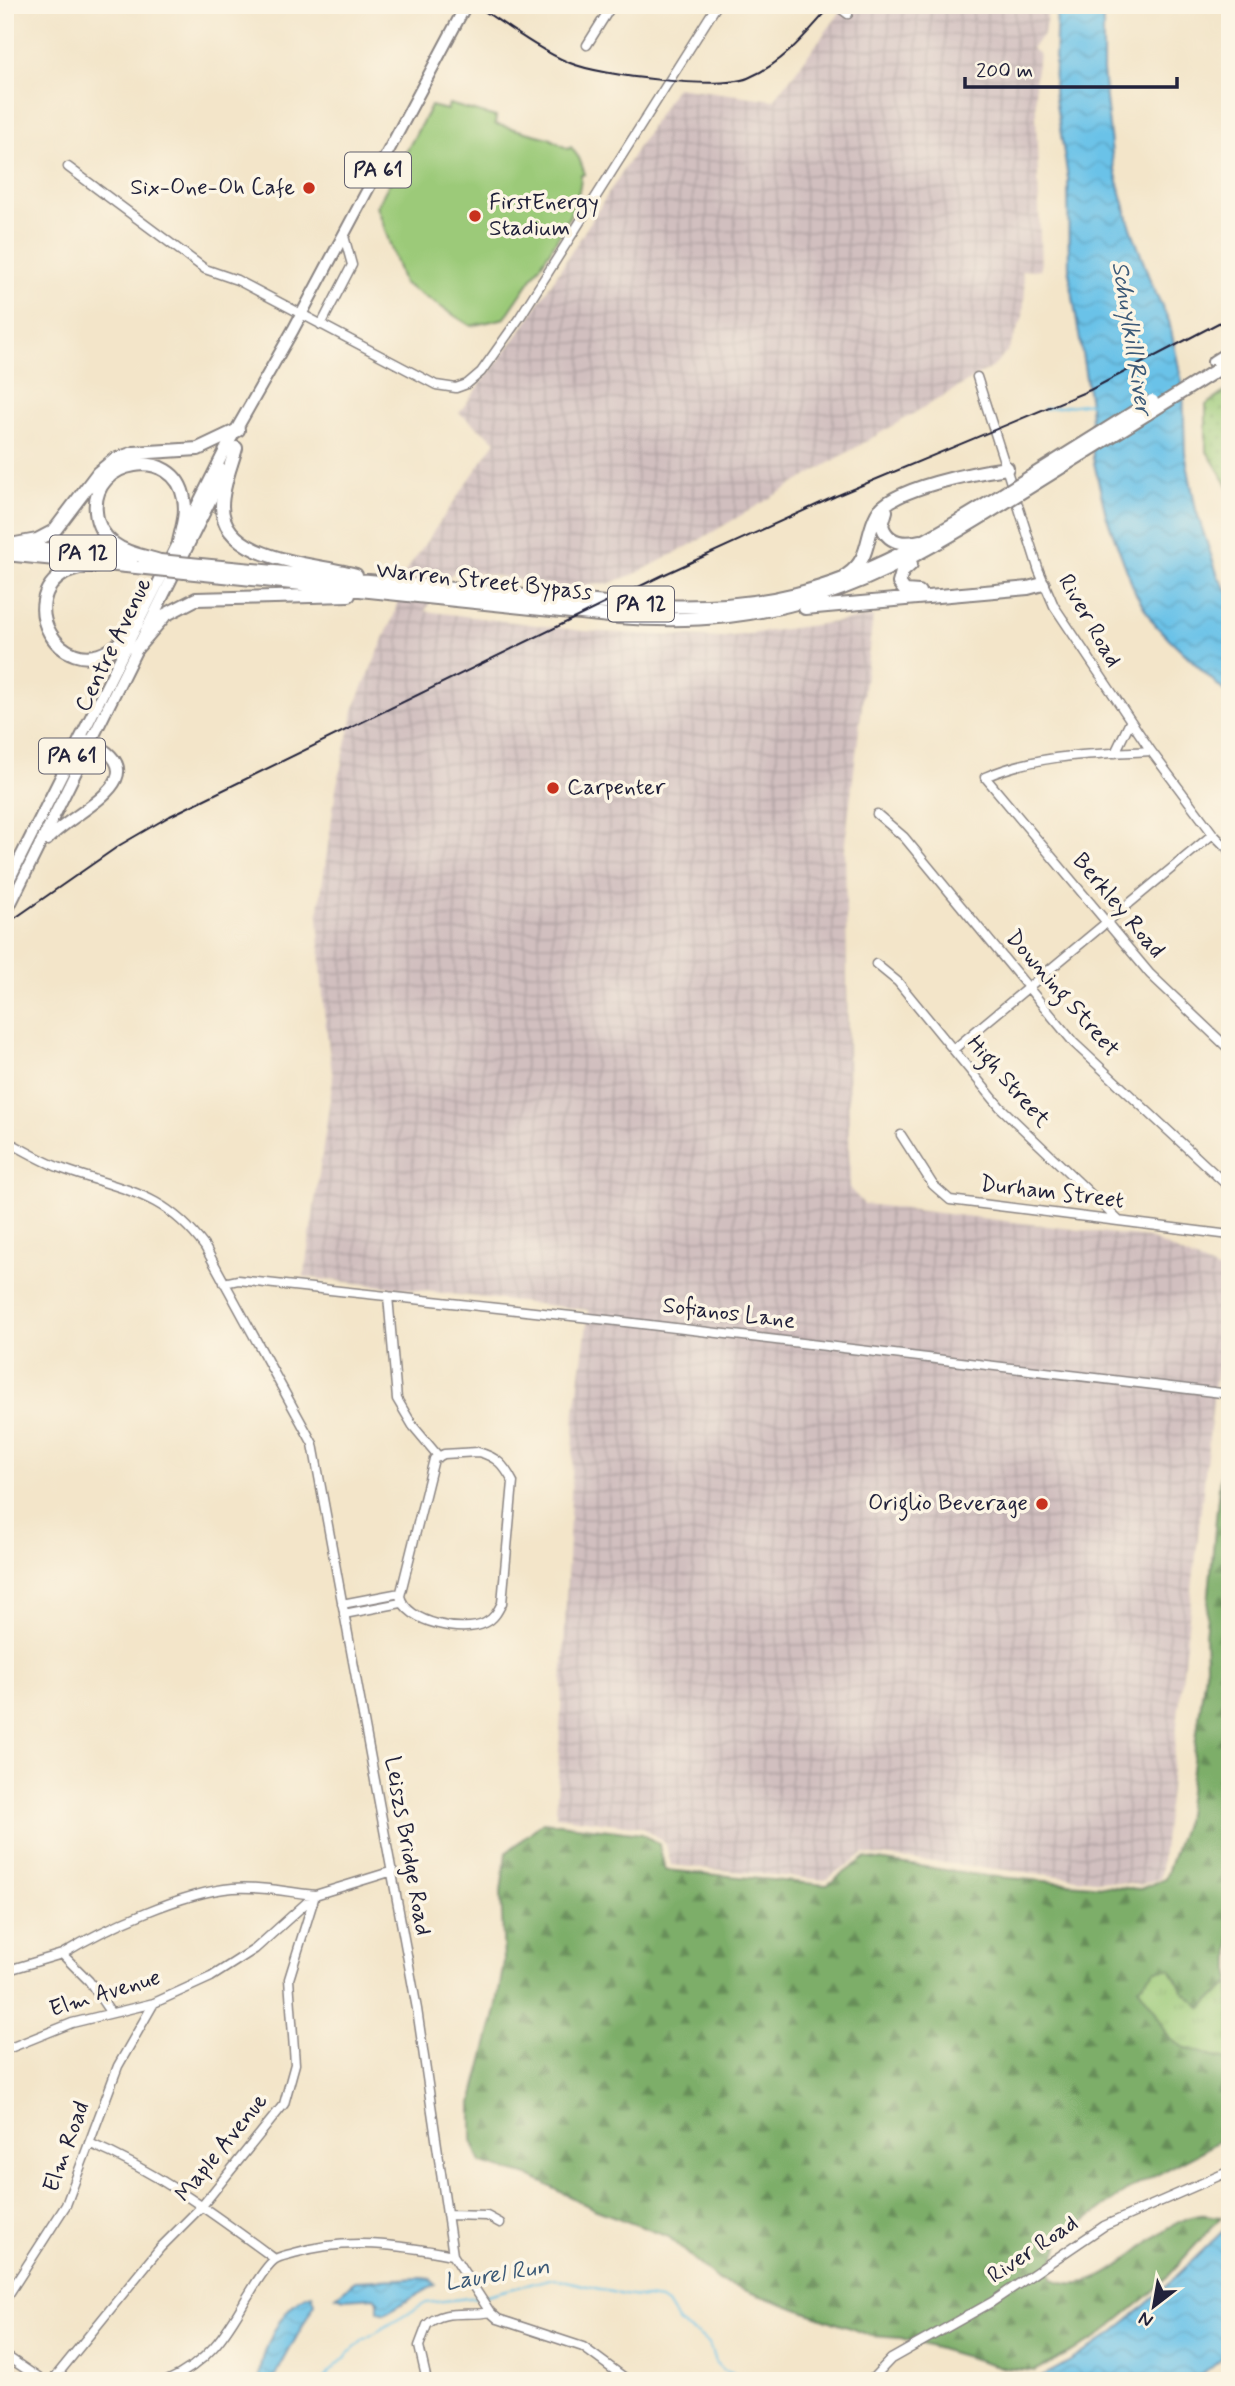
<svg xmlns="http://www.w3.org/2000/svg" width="1235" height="2386" font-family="Mynerve,sans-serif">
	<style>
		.industrial { fill: url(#industrial-grid) }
		.grass { fill: url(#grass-dots); stroke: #5f765a; stroke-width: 2 }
		.forest { fill: url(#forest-firs); stroke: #506852; stroke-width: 2 }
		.park { fill: url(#park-tufts); stroke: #5f765a; stroke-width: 2 }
		.garden { fill: #9cca79; stroke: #5f765a; stroke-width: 2 }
		.water { fill: url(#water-waves); stroke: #467292; stroke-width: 2 }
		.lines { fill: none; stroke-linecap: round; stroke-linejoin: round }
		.stream { stroke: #6bc2e8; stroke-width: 2 }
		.minor-casing { stroke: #8a8482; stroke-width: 11 }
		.major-casing { stroke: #8a8482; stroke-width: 14 }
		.highway-casing { stroke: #8a8482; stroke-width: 16 }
		.minor { stroke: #fff; stroke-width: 8 }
		.major { stroke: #fff; stroke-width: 10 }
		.highway { stroke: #fff; stroke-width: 12 }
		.rail { stroke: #22223b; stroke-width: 2 }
		.highway-bridge-casing { stroke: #8a8482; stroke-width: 16; stroke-linecap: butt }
		.highway-bridge { stroke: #fff; stroke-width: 12 }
		.poi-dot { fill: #c8321e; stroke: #fcf5e5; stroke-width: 2.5 }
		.labels { text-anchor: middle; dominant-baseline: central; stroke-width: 7; stroke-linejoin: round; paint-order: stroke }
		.shield { fill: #fcf5e5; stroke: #63616e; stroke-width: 2 }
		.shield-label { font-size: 21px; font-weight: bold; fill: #22223b }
		.poi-label { font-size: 23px; fill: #22223b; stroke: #fcf5e5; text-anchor: end }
		.street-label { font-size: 23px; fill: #22223b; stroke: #fcf5e5 }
		.water-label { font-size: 24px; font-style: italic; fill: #3c5a78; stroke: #fcf5e5 }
	</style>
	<defs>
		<pattern id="industrial-grid" width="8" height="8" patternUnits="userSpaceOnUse" patternTransform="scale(1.75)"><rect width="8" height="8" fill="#d1bfbf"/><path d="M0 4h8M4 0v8" fill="none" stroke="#b3a4a5"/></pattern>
		<pattern id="grass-dots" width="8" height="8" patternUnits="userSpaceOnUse" patternTransform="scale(1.75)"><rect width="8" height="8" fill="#9cca79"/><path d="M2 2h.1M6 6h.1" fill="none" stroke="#86ad6a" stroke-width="1.8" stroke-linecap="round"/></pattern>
		<pattern id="forest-firs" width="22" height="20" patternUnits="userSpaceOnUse" patternTransform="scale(1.75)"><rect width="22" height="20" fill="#7dae69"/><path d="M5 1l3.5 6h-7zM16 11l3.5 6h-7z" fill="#668d58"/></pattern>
		<pattern id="park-tufts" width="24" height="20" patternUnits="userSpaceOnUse" patternTransform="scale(1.75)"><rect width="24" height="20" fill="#9cca79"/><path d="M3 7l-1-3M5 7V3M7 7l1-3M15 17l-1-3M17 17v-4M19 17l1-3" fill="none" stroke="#86ad6a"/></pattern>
		<pattern id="water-waves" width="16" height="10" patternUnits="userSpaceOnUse" patternTransform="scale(1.75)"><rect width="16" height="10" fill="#6bc2e8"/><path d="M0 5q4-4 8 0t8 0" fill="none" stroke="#5ca6c8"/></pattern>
	</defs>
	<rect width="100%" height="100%" fill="#fcf5e5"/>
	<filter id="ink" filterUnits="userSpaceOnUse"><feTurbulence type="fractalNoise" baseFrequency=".0143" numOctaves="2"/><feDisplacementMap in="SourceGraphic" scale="14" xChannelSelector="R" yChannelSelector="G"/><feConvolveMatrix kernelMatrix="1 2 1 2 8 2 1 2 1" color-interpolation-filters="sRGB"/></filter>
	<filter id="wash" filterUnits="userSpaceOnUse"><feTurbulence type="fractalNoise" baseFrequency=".00686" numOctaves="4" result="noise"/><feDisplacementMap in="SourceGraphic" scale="28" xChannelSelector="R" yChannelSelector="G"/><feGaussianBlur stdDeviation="1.57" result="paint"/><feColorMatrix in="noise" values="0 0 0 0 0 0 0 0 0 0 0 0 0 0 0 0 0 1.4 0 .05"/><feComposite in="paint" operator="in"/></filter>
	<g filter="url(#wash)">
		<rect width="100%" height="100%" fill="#f3e5c9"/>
		<path class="industrial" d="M846,5L1049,6L1044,34L1031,48L1039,54L1035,83L1041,269L1022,271L1025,289L1023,317L1008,351L994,366L694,543L637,573L608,584L558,587L458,569L443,581L425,611L583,631L719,638L873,617L845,843L850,1189L864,1204L1148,1238L1230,1276V1300L1215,1384L1160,1878L1139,1885L864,1854L825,1880L671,1865L665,1842L641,1827L556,1816L575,1411L589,1310L304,1277L333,1079L324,1011L318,915L336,789L355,706L394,615L404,574L496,441L459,413L525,325L676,87L774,100Z"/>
		<path class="grass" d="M1230,388V489L1206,450V405Z"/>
		<path class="forest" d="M1227,1401H1230V2133L1206,2149L1126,2191L1061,2238L1050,2270L1053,2279C1110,2303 1147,2223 1200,2215C1206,2214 1215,2217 1221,2217L1154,2291L1094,2340L1035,2371L1005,2368L901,2338L872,2336L719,2281L669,2237L594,2209L532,2177L481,2163L472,2140V2103L496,2010L504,1962L501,1892L506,1853L543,1822L642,1834L659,1844L665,1870L827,1885L865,1858L986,1876L1140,1889L1165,1879L1185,1821L1206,1665L1205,1636Z"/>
		<path class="park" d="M1170,1969L1183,1991L1202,2008L1230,1983V2061L1183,2047L1169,2038L1155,2010L1138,1987L1156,1970Z"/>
		<path class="garden" d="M449,104L496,117L495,124L549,138L568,149L571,147L579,158L585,174L581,175C582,214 527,283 505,318L471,326L403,283L377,206L431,106L447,110Z"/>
		<path class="water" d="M1057,5H1103V71L1113,163L1129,222L1151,283L1169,321L1183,386L1185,453L1196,510L1218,576L1230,596V697L1154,624L1135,592L1106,515L1093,458L1090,403L1069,272L1068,178L1054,92Z
			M1230,2224V2352L1195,2381H1031C1111,2347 1169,2283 1230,2224Z
			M422,2278L431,2279L435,2285L384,2314L378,2311V2301L374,2297L344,2299L336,2296L355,2281Z
			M312,2294L315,2303L273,2380L260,2381C259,2353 283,2301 312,2294Z"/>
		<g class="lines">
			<path class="stream" d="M1044,409L1091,403
				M483,2296L554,2278L624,2295L661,2300L667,2304L678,2322L709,2343L715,2362L723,2370L752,2381
				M321,2381L363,2340L426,2303L478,2297"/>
		</g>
	</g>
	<g filter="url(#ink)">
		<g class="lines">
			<g class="minor-casing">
				<path id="minor" d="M836,5L848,14
					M587,45L612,5
					M68,167L205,269L237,280L436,385L456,388L467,384L481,372L520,317L717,5
					M321,325L352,265L344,236
					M977,377L1039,571L1054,606L1151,751L1213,834L1230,851
					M1151,751C1093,754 1038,754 985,777L1150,974L1230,1050
					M1115,753L1130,722
					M877,814L904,837L1074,1043L1230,1188
					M876,964L898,982L1000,1107L1118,1220
					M954,1049L1213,834
					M901,1135L933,1185L950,1200L1230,1235
					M5,1140C24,1150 43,1162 63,1169C124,1191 163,1191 205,1247L313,1444L417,2009L453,2255L490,2312L498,2319L583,2347L629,2381
					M224,1283L238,1280L608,1320L1230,1394
					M388,1296L397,1399L413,1426L439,1457
					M478,1452C497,1457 504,1465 513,1482L502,1603C498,1611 494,1619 485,1623C464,1634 406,1623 400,1596L434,1459L444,1454Z
					M342,1604L400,1593
					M344,1614L401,1603
					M5,1971L62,1954L89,1981L110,2012
					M5,2050L72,2023L154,2003L211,1977L255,1949L315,1895L393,1871
					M89,2143C158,2172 215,2215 275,2259
					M448,2215L487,2216L500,2223
					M5,2300L66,2205L118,2066L154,2003
					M5,2355L43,2381
					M52,2381L160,2248L202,2206L284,2104L295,2064L289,1979L315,1895C288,1892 260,1886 233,1888C183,1892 105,1928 62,1954
					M167,2381C207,2363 225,2336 246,2299C254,2287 263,2269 274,2260C279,2256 288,2255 294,2253C347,2237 400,2245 453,2255
					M427,2381L419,2346L427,2325C443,2308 468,2317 490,2312
					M870,2381L891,2359L992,2302L1104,2226L1230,2171"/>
			</g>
			<g class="major-casing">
				<path id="major" d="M47,840C73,810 166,777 87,740
					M5,888L228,444L293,330L466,5
					M5,915L226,469"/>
			</g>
			<g class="highway-casing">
				<path id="highway" d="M1214,362L1230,352
					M236,448C231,466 222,487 222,506C222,561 315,563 356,575
					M886,511L882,525C887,543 904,545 920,541
					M10,545L37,540L54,531L98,473L114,460L134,453L198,449L238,430
					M25,547L132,558
					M5,554L156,569
					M160,561C145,556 127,554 114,544C104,537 97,525 96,512C90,458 175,445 184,499C187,513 182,528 179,542
					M108,564C94,566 78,566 65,573C15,601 60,680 110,650C121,644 129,633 137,624
					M190,564C298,575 407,585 516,595C609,603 704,617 796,594C871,575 934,537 1000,496
					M911,564L902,572L899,583L905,591L919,592
					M185,572L619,617C775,630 873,585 1002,504
					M847,575C871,559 865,536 877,514C890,488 978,472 1007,468
					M805,608L1028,588L1043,584
					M135,650L165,615L196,599L349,595"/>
			</g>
			<use href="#minor" class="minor"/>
			<use href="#major" class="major"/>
			<use href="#highway" class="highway"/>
			<path class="rail" d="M475,5C506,25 537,49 570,63C601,76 719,90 748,78C784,63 807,33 832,5
				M5,925L120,845L170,816L663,575L836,496L1090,390L1230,317"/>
			<g class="highway-bridge-casing">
				<path id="highway-bridge" d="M1000,496L1152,401
					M1002,504L1217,370
					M160,561L190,564
					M156,569L185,572"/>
			</g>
			<use href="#highway-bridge" class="highway-bridge"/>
		</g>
	</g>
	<g class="poi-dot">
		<circle cx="309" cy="188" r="7"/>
		<circle cx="475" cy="216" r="7"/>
		<circle cx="553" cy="788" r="7"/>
		<circle cx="1042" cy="1504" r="7"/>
	</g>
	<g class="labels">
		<g class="shield">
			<rect x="345" y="152.5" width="66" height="35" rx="5"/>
			<rect x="50" y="535.5" width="66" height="35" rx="5"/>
			<rect x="608" y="586.5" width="66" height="35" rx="5"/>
			<rect x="39" y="738.5" width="66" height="35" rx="5"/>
		</g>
		<g class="shield-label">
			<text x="378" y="170">PA 61</text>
			<text x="83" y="553">PA 12</text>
			<text x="641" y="604">PA 12</text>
			<text x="72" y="756">PA 61</text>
		</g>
		<g class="poi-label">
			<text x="295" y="188">Six-One-Oh Cafe</text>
			<text x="489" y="203" text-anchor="start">FirstEnergy<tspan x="489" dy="26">Stadium</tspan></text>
			<text x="567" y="788" text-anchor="start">Carpenter</text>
			<text x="1028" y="1504">Origlio Beverage</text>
		</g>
		<g class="street-label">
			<text transform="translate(484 582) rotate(6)">Warren Street Bypass</text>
			<text transform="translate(1089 621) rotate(60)">River Road</text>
			<text transform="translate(114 645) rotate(-64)">Centre Avenue</text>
			<text transform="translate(1118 906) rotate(50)">Berkley Road</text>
			<text transform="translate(1062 994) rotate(49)">Downing Street</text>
			<text transform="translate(1008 1082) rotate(49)">High Street</text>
			<text transform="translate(1052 1193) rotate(7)">Durham Street</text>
			<text transform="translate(729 1314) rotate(7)">Sofianos Lane</text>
			<text transform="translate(407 1846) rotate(80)">Leiszs Bridge Road</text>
			<text transform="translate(105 1994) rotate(-17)">Elm Avenue</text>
			<text transform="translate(67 2147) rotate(-70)">Elm Road</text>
			<text transform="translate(222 2148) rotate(-51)">Maple Avenue</text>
			<text transform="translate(1033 2250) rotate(-34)">River Road</text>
		</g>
		<g class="water-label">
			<text transform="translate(1131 338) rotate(81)">Schuylkill River</text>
			<text transform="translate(497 2275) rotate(-9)">Laurel Run</text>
		</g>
	</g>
	<rect width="1235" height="2386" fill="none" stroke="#fcf5e5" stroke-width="28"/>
	<g transform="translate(1154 2306) rotate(211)" stroke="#fcf5e5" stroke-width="5" paint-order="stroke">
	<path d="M0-5L12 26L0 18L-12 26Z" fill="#22223b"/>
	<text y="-10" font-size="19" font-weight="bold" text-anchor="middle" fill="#22223b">N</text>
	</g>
	<path d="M965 77v10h212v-10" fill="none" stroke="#22223b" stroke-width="3.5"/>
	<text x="976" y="77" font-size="21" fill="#22223b" stroke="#fcf5e5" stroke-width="5" paint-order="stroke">200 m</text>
</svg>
